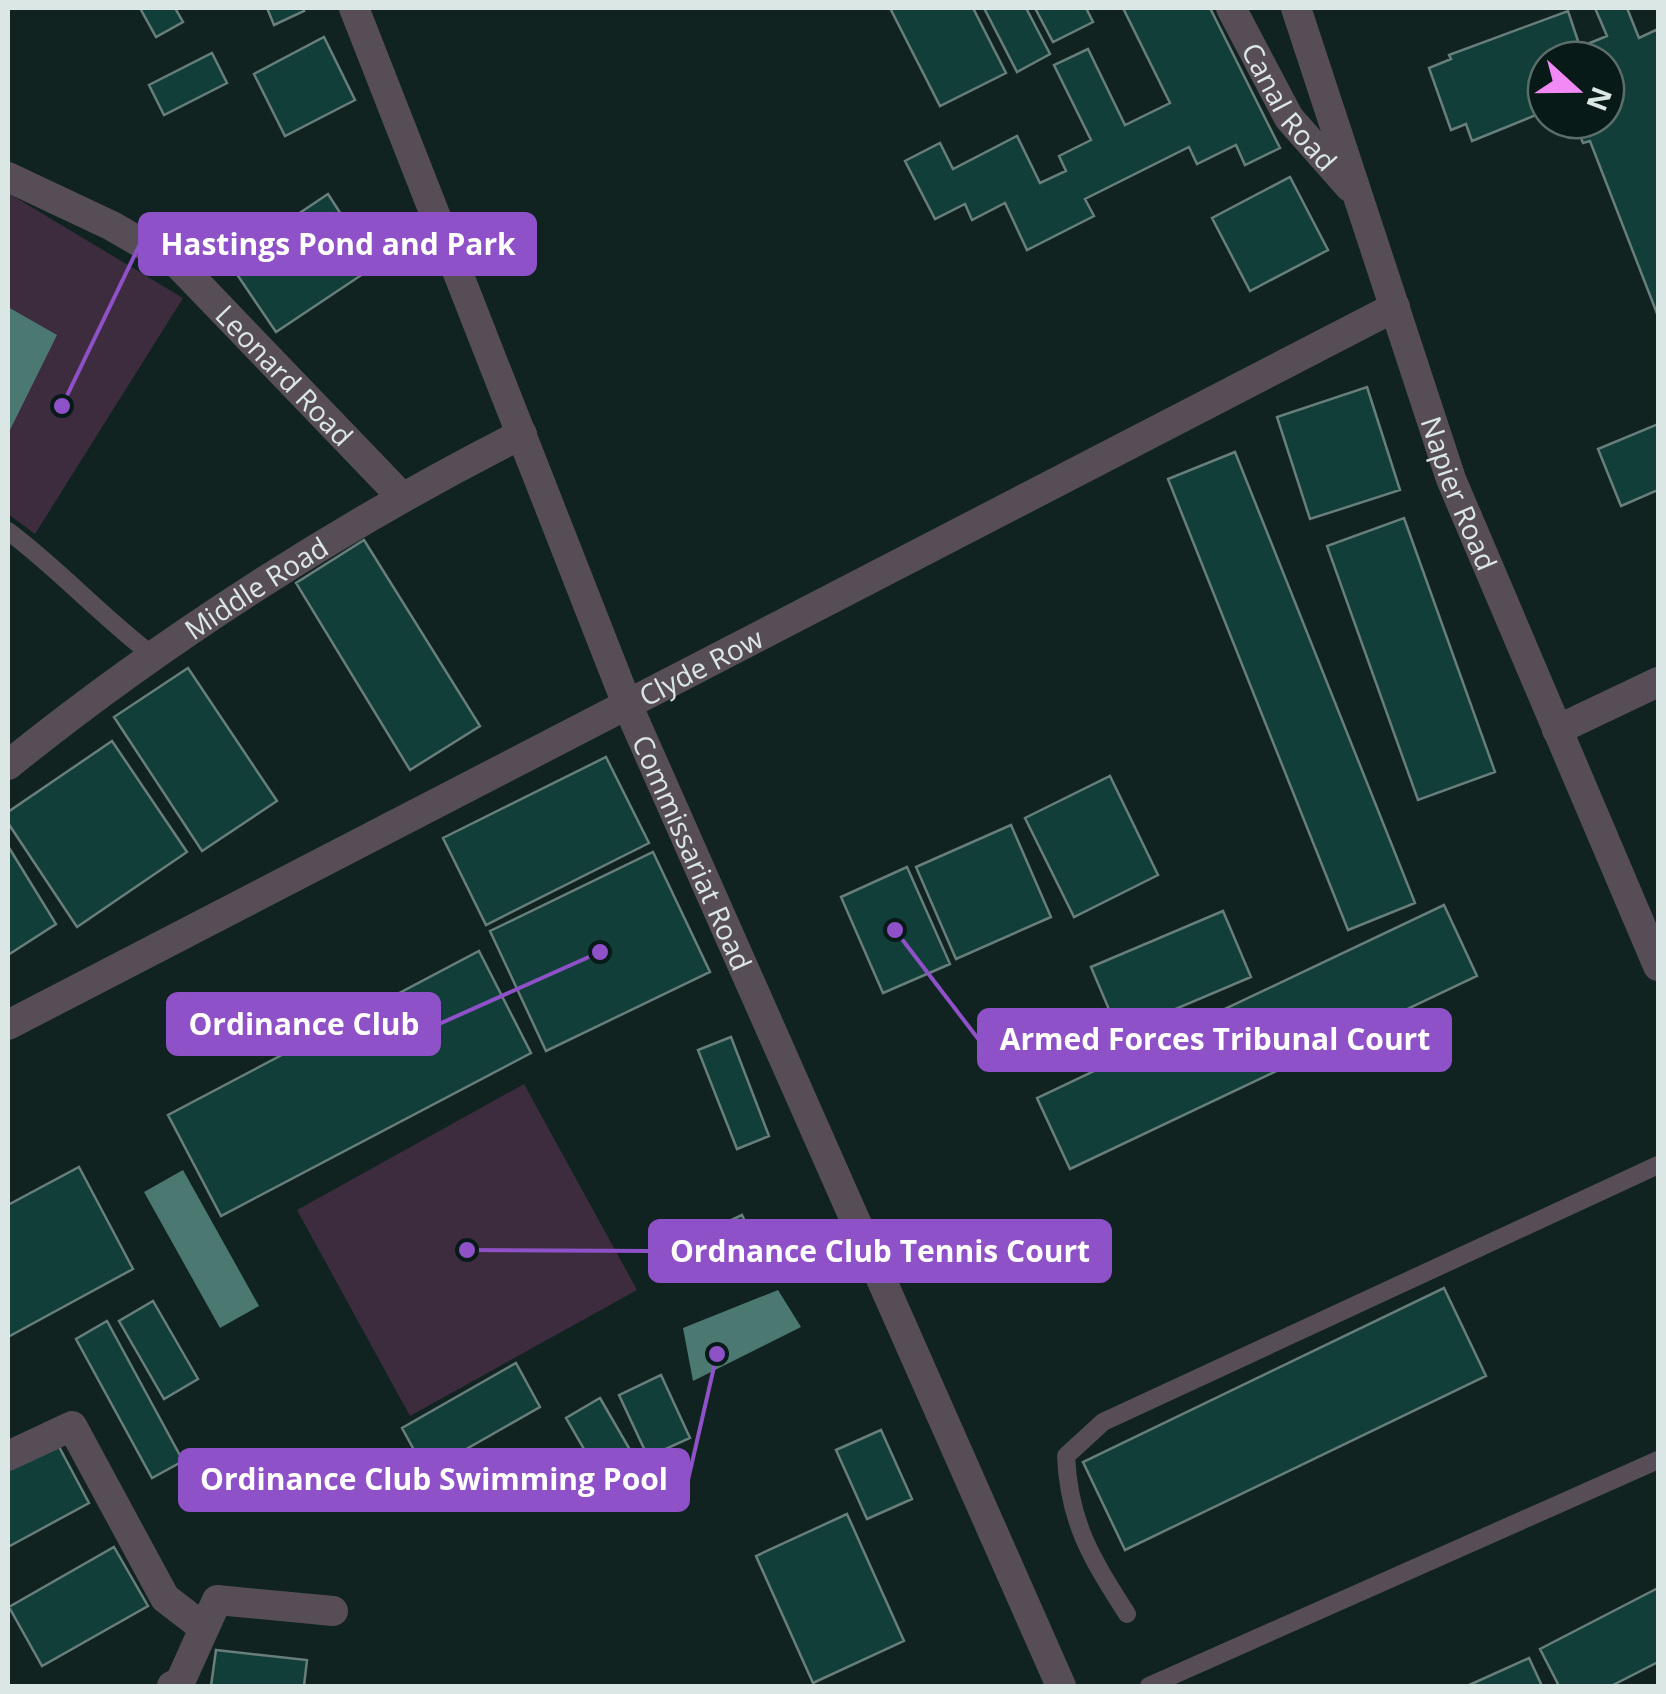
<svg xmlns="http://www.w3.org/2000/svg" width="1666" height="1694" font-family="'Open Sans',sans-serif">
	<style>
		.green { fill: #3d2c3e }
		.water { fill: #4c7872 }
		.building { fill: #113e39; stroke: #687e7b; stroke-width: 2.5 }
		.lines { fill: none; stroke-linecap: round; stroke-linejoin: round }
		.lane { stroke: #574d57; stroke-width: 18 }
		.street { stroke: #574d57; stroke-width: 30 }
		.labels { text-anchor: middle; dominant-baseline: central; stroke-width: 8; stroke-linejoin: round; paint-order: stroke }
		.street-label { font-size: 28px; fill: #dbe7e5; stroke: #071a17 }
		.leader { fill: none; stroke: #8e51c7; stroke-width: 4 }
		.callout-dot { fill: #8e51c7; stroke: #071a17; stroke-width: 4 }
		.callout { fill: #8e51c7; stroke: #8e51c7; stroke-width: 4 }
		.callout-label { font-size: 30px; text-anchor: middle; font-weight: bold; fill: #fff }
	</style>
	<rect width="100%" height="100%" fill="#102321"/>
	<path class="green" d="M8,193L183,298L35,534L8,514Z
		M524,1084L637,1290L410,1416L297,1210Z"/>
	<path class="water" d="M8,307L57,335L8,434Z
		M183,1170L259,1306L220,1328L144,1192Z
		M778,1290L801,1327L693,1381L683,1328Z"/>
	<path class="building" d="M140,8H175L183,22L156,37Z
		M267,8H302L304,11L274,25Z
		M890,8H973L1006,73L940,106Z
		M984,8H1026L1050,54L1017,72Z
		M1035,8H1086L1093,22L1053,42Z
		M1123,8H1210L1280,148L1245,165L1236,145L1197,164L1189,147L1085,199L1094,216L1027,250L1005,203L972,220L965,204L935,219L905,161L940,143L953,169L1017,136L1040,183L1066,171L1059,156L1091,140L1054,65L1088,49L1125,125L1170,103Z
		M1595,8H1627L1639,38L1658,29V316L1590,141L1583,143L1574,120H1606V60H1546V111L1472,141L1466,124L1451,130L1429,68L1451,59L1449,55L1568,11L1580,47L1607,36Z
		M324,37L355,100L285,136L254,74Z
		M212,53L227,83L164,115L149,85Z
		M1290,177L1328,250L1250,291L1212,218Z
		M328,194L348,225L343,229L369,270L276,332L228,261Z
		M1367,387L1400,490L1310,519L1277,417Z
		M1658,424V490L1621,506L1598,449Z
		M1235,452L1415,903L1348,930L1168,479Z
		M1404,518L1495,772L1418,800L1327,546Z
		M364,540L480,726L410,770L296,583Z
		M188,668L277,801L202,851L114,717Z
		M112,741L187,852L77,927L8,823V812Z
		M606,757L649,843L486,925L443,838Z
		M1110,776L1158,875L1074,917L1025,818Z
		M1011,825L1051,917L956,959L916,867Z
		M8,846L56,924L8,955Z
		M653,852L710,972L546,1051L490,931Z
		M907,867L950,964L883,993L841,897Z
		M1444,905L1477,976L1070,1169L1037,1098Z
		M1223,911L1251,977L1119,1033L1091,967Z
		M479,951L531,1053L221,1216L168,1115Z
		M731,1037L769,1136L737,1149L698,1050Z
		M79,1167L133,1269L8,1337V1205Z
		M742,1215L755,1243L700,1269L687,1241Z
		M1444,1288L1486,1376L1125,1550L1083,1462Z
		M153,1301L198,1379L164,1399L119,1321Z
		M107,1321L183,1461L152,1478L76,1339Z
		M516,1363L540,1407L426,1472L402,1428Z
		M661,1375L690,1438L648,1457L619,1395Z
		M600,1398L644,1474L610,1494L566,1418Z
		M881,1430L912,1499L867,1519L836,1450Z
		M57,1443L89,1503L8,1547V1470Z
		M847,1514L904,1641L813,1683L756,1556Z
		M114,1547L148,1606L42,1666L9,1607Z
		M1658,1588V1662L1611,1686H1559L1540,1649Z
		M216,1650L307,1660L304,1686H211Z
		M1529,1658L1542,1686H1467Z"/>
	<g class="lines">
		<path class="lane" d="M8,531C60,570 103,618 156,658
			M1127,1614C1092,1559 1069,1523 1066,1456L1103,1422L1658,1165
			M1149,1686L1658,1460"/>
		<g class="street">
			<path id="s1" d="M354,8L627,704L1061,1686"/>
			<path id="s2" d="M1231,8L1289,118L1350,187"/>
			<path id="s3" d="M1296,8L1451,479L1658,966"/>
			<path id="s4" d="M8,177L112,226L179,265L400,495"/>
			<path d="M1557,730L1658,682"/>
			<path id="s5" d="M8,765C163,640 344,524 522,434"/>
			<path id="s6" d="M8,1025L1395,307"/>
			<path d="M8,1456L72,1426L165,1598L204,1628"/>
			<path d="M172,1686L180,1682L217,1600L333,1611"/>
		</g>
	</g>
	<g class="labels">
		<g class="street-label">
			<text stroke="none"><textPath href="#s2" startOffset="115">Canal Road</textPath></text>
			<text stroke="none"><textPath href="#s4" startOffset="345">Leonard Road</textPath></text>
			<text stroke="none"><textPath href="#s3" startOffset="512">Napier Road</textPath></text>
			<text stroke="none"><textPath href="#s5" startOffset="305">Middle Road</textPath></text>
			<text stroke="none"><textPath href="#s6" startOffset="780">Clyde Row</textPath></text>
			<text stroke="none"><textPath href="#s1" startOffset="910">Commissariat Road</textPath></text>
		</g>
	</g>
	<path class="leader" d="M62 406L140 244M600 952L439 1024M895 930L979 1040M467 1250L650 1251M717 1354L688 1480"/>
	<g class="callout-dot">
		<circle cx="62" cy="406" r="10"/>
		<circle cx="600" cy="952" r="10"/>
		<circle cx="895" cy="930" r="10"/>
		<circle cx="467" cy="1250" r="10"/>
		<circle cx="717" cy="1354" r="10"/>
	</g>
	<g class="callout">
		<rect x="140" y="214" width="395" height="60" rx="10"/>
		<rect x="168" y="994" width="271" height="60" rx="10"/>
		<rect x="979" y="1010" width="471" height="60" rx="10"/>
		<rect x="650" y="1221" width="460" height="60" rx="10"/>
		<rect x="180" y="1450" width="508" height="60" rx="10"/>
	</g>
	<g class="callout-label">
		<text x="338" y="255">Hastings Pond and Park</text>
		<text x="304" y="1035">Ordinance Club</text>
		<text x="1215" y="1050">Armed Forces Tribunal Court</text>
		<text x="880" y="1262">Ordnance Club Tennis Court</text>
		<text x="434" y="1490">Ordinance Club Swimming Pool</text>
	</g>
	<rect width="1666" height="1694" fill="none" stroke="#dbe7e5" stroke-width="20"/>
	<g transform="translate(1576 90) rotate(111)"><circle r="48" fill="#071a17" stroke="#5c6c69" stroke-width="2.5"/>
	<path d="M0-8L18 38L0 25L-18 38Z" fill="#f18af4"/>
	<text y="-15" font-size="28" font-weight="bold" text-anchor="middle" fill="#dbe7e5">N</text>
	</g>
</svg>
